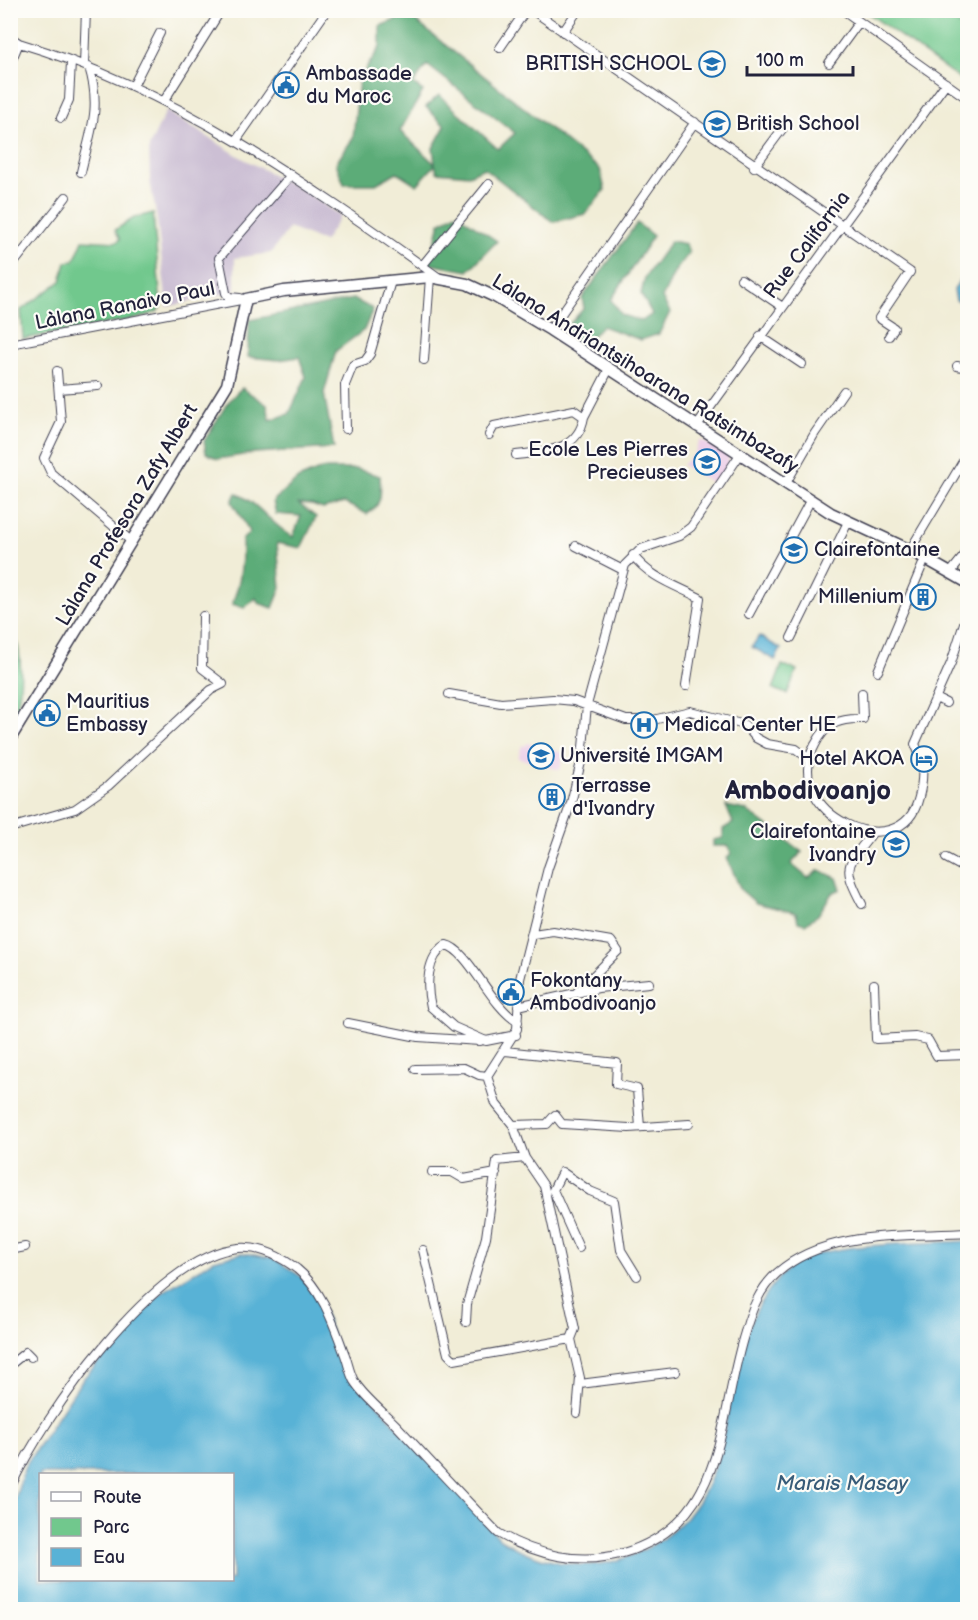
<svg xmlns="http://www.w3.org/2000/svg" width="978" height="1620" font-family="'Balsamiq Sans',sans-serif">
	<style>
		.built { fill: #edd1e9 }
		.industrial { fill: #ccbfd4 }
		.green { fill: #71c88d; stroke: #4a7564; stroke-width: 1.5 }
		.forest { fill: #5cac78; stroke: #3f675a; stroke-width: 1.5; fill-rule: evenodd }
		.water { fill: #59b2d6; stroke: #3e6a88; stroke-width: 1.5; fill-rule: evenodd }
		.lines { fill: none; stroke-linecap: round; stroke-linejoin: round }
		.minor-casing { stroke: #414052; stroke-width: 10 }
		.major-casing { stroke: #414052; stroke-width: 13 }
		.minor { stroke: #fff; stroke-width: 8 }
		.major { stroke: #fff; stroke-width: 10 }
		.labels { text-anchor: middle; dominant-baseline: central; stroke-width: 4.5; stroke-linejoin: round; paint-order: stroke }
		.poi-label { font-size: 20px; fill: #22223b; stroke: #fdfcf7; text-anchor: start }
		.street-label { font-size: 20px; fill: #22223b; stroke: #fdfcf7 }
		.water-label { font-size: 21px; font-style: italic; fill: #385c79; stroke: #fdfcf7 }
		.district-label { font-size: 26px; font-weight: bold; fill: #22223b; stroke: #fdfcf7 }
	</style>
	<rect width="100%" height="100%" fill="#fdfcf7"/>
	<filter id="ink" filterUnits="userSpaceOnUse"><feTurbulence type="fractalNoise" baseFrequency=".0167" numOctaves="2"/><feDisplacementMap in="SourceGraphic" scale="12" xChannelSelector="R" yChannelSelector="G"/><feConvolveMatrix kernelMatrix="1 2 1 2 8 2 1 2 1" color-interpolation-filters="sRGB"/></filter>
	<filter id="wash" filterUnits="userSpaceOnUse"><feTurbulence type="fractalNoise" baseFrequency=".008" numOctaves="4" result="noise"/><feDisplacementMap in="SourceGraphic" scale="24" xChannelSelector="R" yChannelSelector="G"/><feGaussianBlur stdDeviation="1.35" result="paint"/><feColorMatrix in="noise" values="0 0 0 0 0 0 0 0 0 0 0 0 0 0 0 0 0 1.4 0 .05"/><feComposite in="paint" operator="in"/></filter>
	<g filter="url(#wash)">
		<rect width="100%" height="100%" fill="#f1edd7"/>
		<path class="built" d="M700,440L729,455L727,466L716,485L682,465L694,454Z
			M527,743L564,753L560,770L518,758L522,745L526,746Z"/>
		<path class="industrial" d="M166,111L242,158L307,193L341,216L324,242L289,228L271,253L235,258V291L167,307L157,219L150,181L149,147Z"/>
		<path class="green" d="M865,11H947L967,33V84Z
			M153,213L161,306L157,312L140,318L23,339L21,310L61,281L66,262L74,261L83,240L117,242L120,239L115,230L134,218Z
			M11,624C23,651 25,695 11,722Z
			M782,665L797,670L787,694L773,689Z"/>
		<path class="forest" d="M408,15L600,169L605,190L585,214L553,222L484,168L469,175L437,172L435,165L417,185L397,172L376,184H344L336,163L353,138L359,80L380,47V26ZM427,65L515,133L498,149L439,95L426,107L445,126L433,148L435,164L400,131L423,91L413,84Z
			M456,213L497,241L468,271L429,264L440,223Z
			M637,223L653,236L611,300L622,315L642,321L652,314L641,294L645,277L671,241L686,244L689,253L675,271L662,298L670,312L659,334L641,340L602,326L583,346L562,332L584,308L582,298Z
			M353,299L373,309L364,330L336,351L324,393L334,448L255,453L218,459L206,453L204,441C216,424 226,400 242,388L267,405L270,420L289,414L306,377L299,357L279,360L248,357L249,320Z
			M322,469H357L380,476C381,493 383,505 367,514L344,503L323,509L312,505L299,504L316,517L301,548L277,543L281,588L273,608L258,603L256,598L244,608L232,604C241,583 243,563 242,540L250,532L232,502L236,493C258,503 271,524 293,537L301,516L276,514L273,501L298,479Z
			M726,806L746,810L802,852L791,864L808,878L819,870L837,878L841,889L832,893L818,915L805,924L798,922L796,913L756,903L741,890L727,858L731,853L728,846H713V840L723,838V829L733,823Z"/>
		<path class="water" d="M967,266V306L956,300L954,290Z
			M759,636L781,649L775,660L752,647Z
			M967,1241V1609L11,1610V1513L25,1466L82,1380L161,1293L214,1260L242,1253L273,1258L300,1276L320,1302L346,1370L500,1539C537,1562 582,1573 625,1558C769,1506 695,1343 793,1265C824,1241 927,1244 967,1241ZM40,1474H232V1580H40Z"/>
	</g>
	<g filter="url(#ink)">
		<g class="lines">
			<g class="minor-casing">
				<path id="minor" d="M532,10C658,98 784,185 910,272L879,318L894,328L889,336
					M843,10L968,99
					M705,12L707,10
					M563,32L578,10
					M10,37L19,43C174,89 308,184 438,277
					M500,48L526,10
					M829,63L859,22
					M10,64L19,43
					M84,65L86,10
					M133,86L160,33
					M164,101L221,10
					M61,118L69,100L71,62
					M236,141L327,10
					M754,167L786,124
					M81,172C90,132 102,109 89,67
					M422,266L489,184
					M10,268L66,197
					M741,279L781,306
					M240,298L229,297L226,293L219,258L291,175
					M550,330L695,122
					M760,336L802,364
					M10,344L246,299
					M424,360L430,277
					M957,366L968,368
					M57,371L61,422L44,458L51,473L131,541
					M59,389L98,386
					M10,409V420
					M696,427L946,83
					M346,429L345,385L353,365L365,361L370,354L391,281
					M489,435L494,426L574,410L584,417L609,369
					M516,455C545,451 578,452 584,417
					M786,483L815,433L844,391
					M576,546L623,570
					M910,550L968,453
					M633,555C648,577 677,586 700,598L686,686
					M951,572L968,551
					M749,614L810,501
					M791,638L848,522
					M878,671L925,559
					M862,693L863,719C840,718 826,723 815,745C778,811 901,872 919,797C924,777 924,762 915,744L951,663L968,611
					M449,694L501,703L553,699L574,701L626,720H653L690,711L745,725L756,738L767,744L796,749L808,758
					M936,698L946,703
					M10,828L75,809L108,786L211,690L223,684L202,668L203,616
					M946,858L968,870
					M862,904C841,864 847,867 873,832
					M533,934L553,931L611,941L618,951L576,993
					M874,984L876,1039L915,1037L928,1040L937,1056L968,1055
					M518,1006L598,988L649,983
					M348,1023L418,1037L480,1041
					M516,1035L486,1041L454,1027L431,1007C426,987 426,957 446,945C469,950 490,1006 518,1022
					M505,1051L617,1063L616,1084L637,1089L640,1127
					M415,1069L464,1068L479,1075L487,1076
					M513,1125L547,1124L555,1115L562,1124L629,1128L689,1124
					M432,1172H452L464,1179L496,1173
					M579,1248L553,1190L562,1172L590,1191L614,1201L621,1250L637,1276
					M10,1250L25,1247
					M423,1250L448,1354L454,1360L571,1339
					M466,1322L467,1304L486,1237L497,1161L525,1158
					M10,1365L26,1352L31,1357
					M580,1384L675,1372
					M577,1413L580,1378L571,1339L575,1329L544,1186L525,1158L513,1125L496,1104L487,1076L517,1029L520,979L548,868L571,803L582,758L587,705L625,565L641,549L679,536L691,527L741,453
					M10,1488C44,1416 154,1256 238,1248C259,1246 281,1257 297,1269C323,1290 334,1326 345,1355C348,1363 350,1374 354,1381C364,1397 382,1411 395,1424C429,1460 463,1497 498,1533C536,1555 580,1566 623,1553C728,1522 718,1416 745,1332C751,1311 759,1289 777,1273C827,1229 905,1237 968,1233"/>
			</g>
			<g class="major-casing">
				<path id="major" d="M10,739L227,385L246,299L284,291L430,277L467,284L495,297L550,330L831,513L910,550L968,583"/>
			</g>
			<use href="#minor" class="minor"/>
			<use href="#major" class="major"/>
		</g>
	</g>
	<defs>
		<g id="school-ring" transform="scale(1.35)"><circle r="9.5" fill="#fdfcf7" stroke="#1f6fb2" stroke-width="1.5"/><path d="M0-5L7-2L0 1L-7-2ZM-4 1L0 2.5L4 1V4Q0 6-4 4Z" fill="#1f6fb2"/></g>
		<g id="civic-ring" transform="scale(1.35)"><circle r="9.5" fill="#fdfcf7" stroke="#1f6fb2" stroke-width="1.5"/><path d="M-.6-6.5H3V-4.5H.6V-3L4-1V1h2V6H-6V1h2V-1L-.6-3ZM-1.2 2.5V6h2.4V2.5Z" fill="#1f6fb2"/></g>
		<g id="building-ring" transform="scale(1.35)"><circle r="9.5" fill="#fdfcf7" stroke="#1f6fb2" stroke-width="1.5"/><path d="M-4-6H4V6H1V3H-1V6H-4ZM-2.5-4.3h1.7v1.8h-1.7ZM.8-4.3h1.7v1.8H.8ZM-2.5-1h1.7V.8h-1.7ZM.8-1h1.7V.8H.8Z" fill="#1f6fb2"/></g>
		<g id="hospital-ring" transform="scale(1.35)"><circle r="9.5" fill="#fdfcf7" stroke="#1f6fb2" stroke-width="1.5"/><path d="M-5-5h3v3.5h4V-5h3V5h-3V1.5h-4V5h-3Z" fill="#1f6fb2"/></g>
		<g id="university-ring" transform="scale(1.35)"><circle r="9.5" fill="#fdfcf7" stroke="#1f6fb2" stroke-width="1.5"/><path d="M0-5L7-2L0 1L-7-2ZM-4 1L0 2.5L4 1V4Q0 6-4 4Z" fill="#1f6fb2"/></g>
		<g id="hotel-ring" transform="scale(1.35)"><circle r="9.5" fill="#fdfcf7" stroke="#1f6fb2" stroke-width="1.5"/><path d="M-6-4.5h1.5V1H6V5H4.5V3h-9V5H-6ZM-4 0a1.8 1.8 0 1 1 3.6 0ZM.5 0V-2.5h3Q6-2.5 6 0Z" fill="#1f6fb2"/></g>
	</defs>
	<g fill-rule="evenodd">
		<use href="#school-ring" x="712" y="64"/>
		<use href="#civic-ring" x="286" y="85"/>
		<use href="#school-ring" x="717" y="124"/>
		<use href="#school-ring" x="707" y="462"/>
		<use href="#school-ring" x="794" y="550"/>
		<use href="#building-ring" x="923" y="597"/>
		<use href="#civic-ring" x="47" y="713"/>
		<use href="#hospital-ring" x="644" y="725"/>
		<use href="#university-ring" x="541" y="756"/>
		<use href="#hotel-ring" x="924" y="759"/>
		<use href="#building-ring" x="552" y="797"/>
		<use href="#school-ring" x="896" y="844"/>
		<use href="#civic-ring" x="511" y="992"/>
	</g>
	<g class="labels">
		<g class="poi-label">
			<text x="692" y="64" text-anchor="end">BRITISH SCHOOL</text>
			<text x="306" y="74">Ambassade<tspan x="306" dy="23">du Maroc</tspan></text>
			<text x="736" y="124">British School</text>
			<text x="688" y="450" text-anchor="end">Ecole Les Pierres<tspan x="688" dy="23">Precieuses</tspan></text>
			<text x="814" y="550">Clairefontaine</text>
			<text x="904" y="597" text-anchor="end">Millenium</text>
			<text x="66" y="702">Mauritius<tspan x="66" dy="23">Embassy</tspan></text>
			<text x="664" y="725">Medical Center HE</text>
			<text x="560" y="756">Université IMGAM</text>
			<text x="904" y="759" text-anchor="end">Hotel AKOA</text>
			<text x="572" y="786">Terrasse<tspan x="572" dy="23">d'Ivandry</tspan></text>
			<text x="876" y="832" text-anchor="end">Clairefontaine<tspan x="876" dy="23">Ivandry</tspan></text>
			<text x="530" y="981">Fokontany<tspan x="530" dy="23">Ambodivoanjo</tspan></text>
		</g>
		<g class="street-label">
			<text transform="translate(807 245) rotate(-53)">Rue California</text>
			<text transform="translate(125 306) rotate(-11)">Làlana Ranaivo Paul</text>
			<text transform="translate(645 374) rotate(32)">Làlana Andriantsihoarana Ratsimbazafy</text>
			<text transform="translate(127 515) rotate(-59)">Làlana Profesora Zafy Albert</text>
		</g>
		<g class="water-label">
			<text x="842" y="1483">Marais Masay</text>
		</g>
		<g class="district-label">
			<text x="808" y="791">Ambodivoanjo</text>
		</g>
	</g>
	<rect width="978" height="1620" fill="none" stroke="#fdfcf7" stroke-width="36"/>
	<rect x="39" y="1473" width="195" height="108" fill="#fdfcf7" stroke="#a5a5ac" stroke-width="1.5"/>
	<rect x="51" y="1492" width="30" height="9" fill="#ffffff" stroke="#a5a5ac" stroke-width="1.5"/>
	<text x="93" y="1503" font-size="18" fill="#22223b">Route</text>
	<rect x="51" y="1518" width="30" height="18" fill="#71c88d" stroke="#a5a5ac" stroke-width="1.5"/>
	<text x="93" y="1533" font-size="18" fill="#22223b">Parc</text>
	<rect x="51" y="1548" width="30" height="18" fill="#59b2d6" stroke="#a5a5ac" stroke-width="1.5"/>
	<text x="93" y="1563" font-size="18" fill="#22223b">Eau</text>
	<path d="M747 66v9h106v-9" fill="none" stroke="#22223b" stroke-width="3"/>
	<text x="756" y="66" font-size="18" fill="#22223b" stroke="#fdfcf7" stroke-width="4.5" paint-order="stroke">100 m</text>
</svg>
